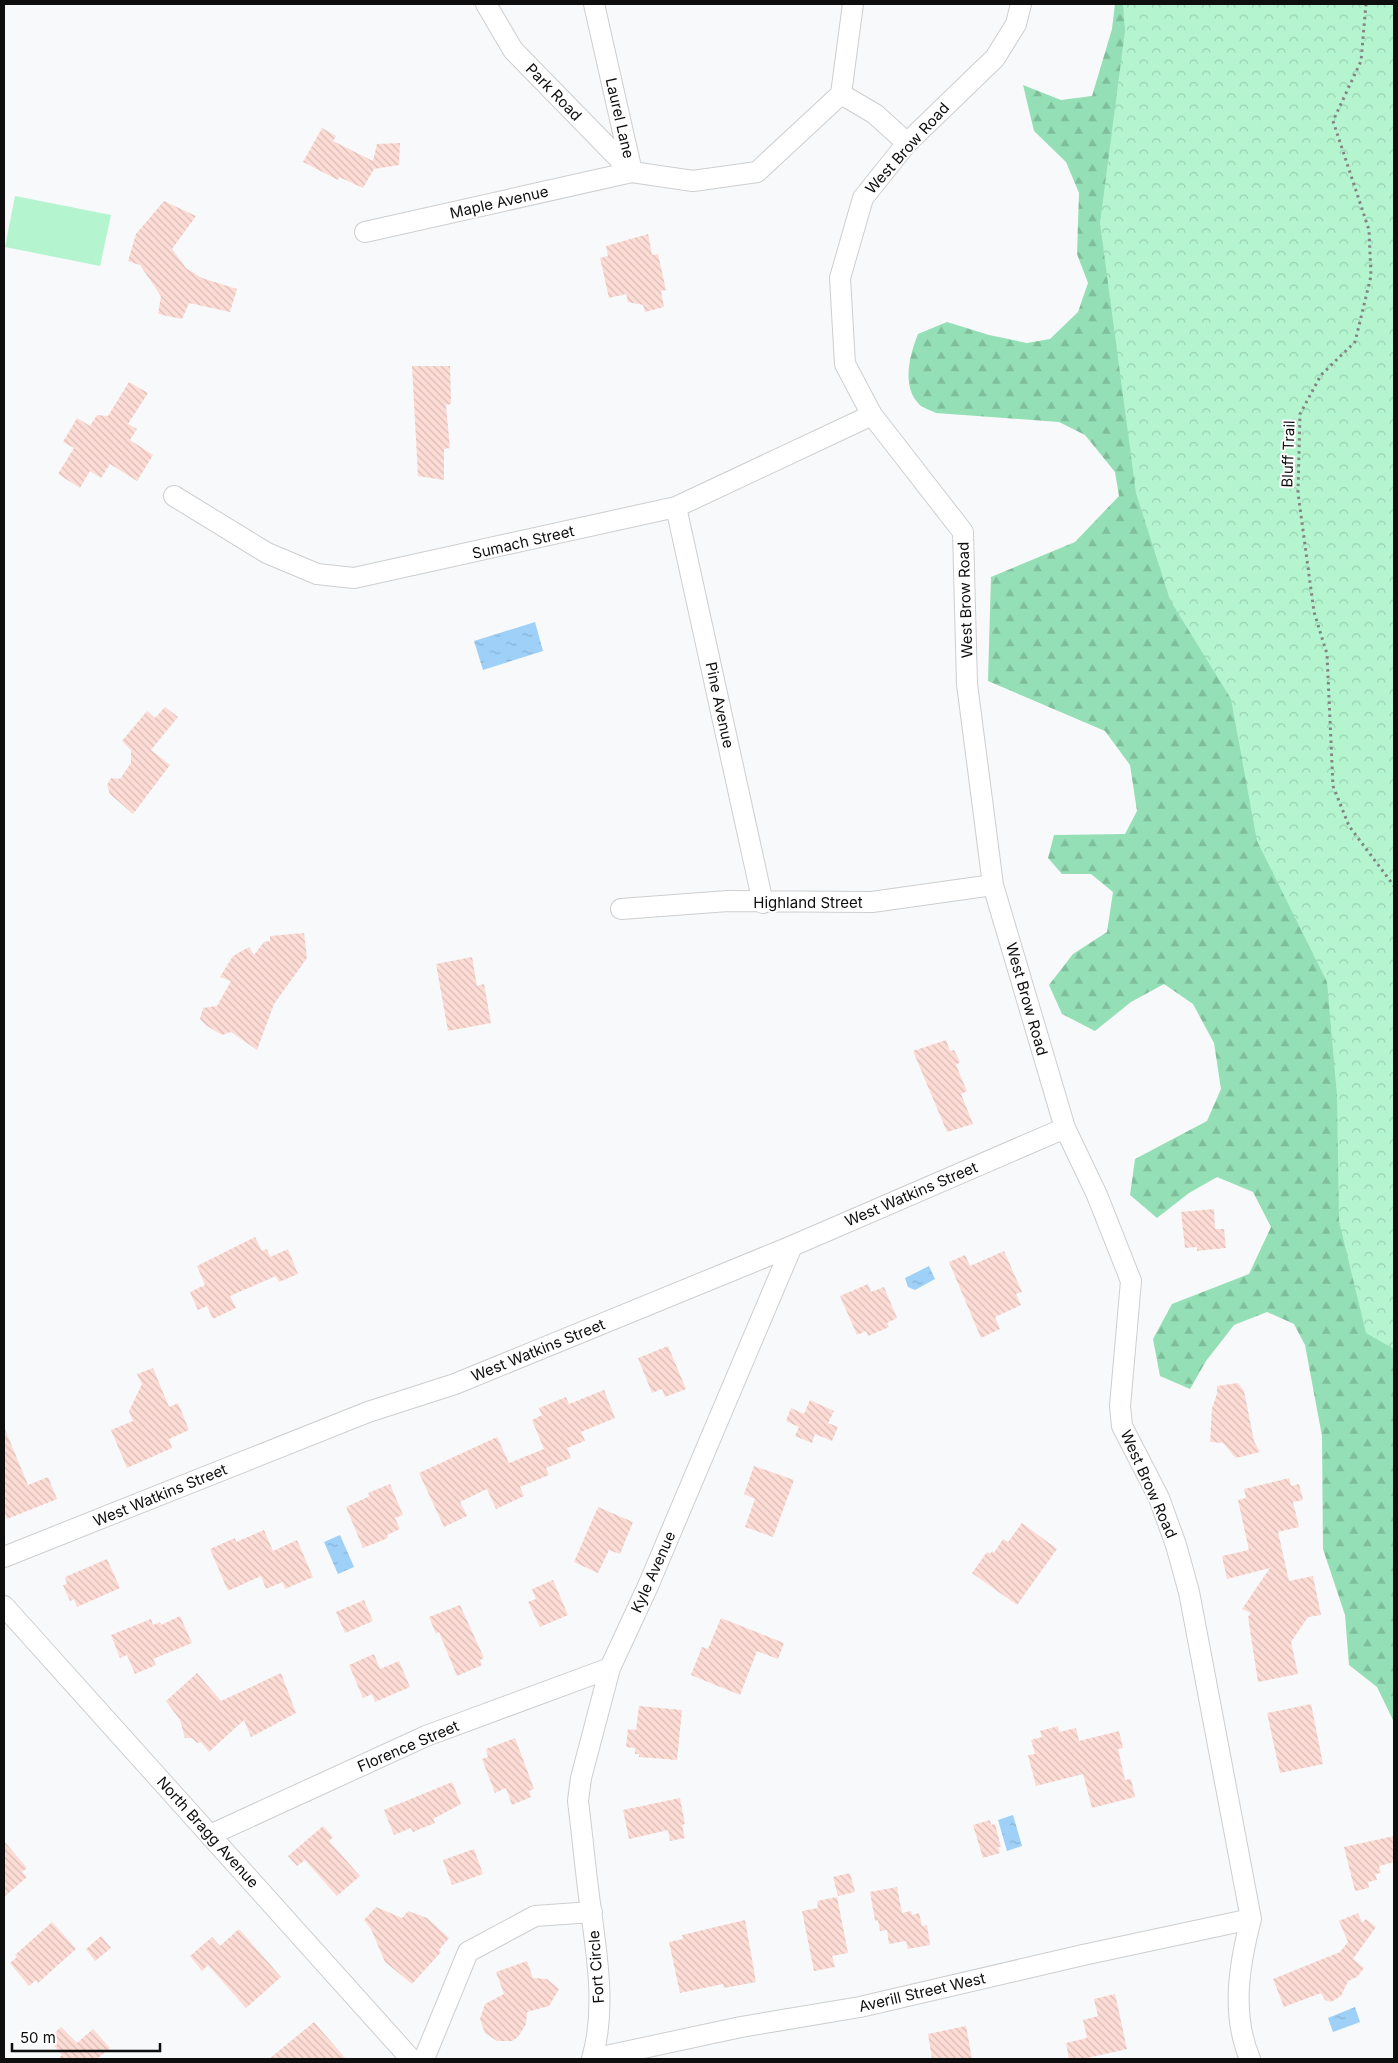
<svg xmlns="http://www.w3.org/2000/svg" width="1398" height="2063" font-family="Inter,sans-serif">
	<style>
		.grass { fill: #b4f5d0 }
		.forest { fill: url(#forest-firs) }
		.park { fill: url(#park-crowns) }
		.water { fill: url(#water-ripples) }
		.building { fill: url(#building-back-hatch) }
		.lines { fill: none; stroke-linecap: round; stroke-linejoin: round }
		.street-casing { stroke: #cdcecf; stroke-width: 22 }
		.path { stroke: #848485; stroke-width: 3; stroke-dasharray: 2.5 4; stroke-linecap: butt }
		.street { stroke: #fff; stroke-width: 20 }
		.labels { text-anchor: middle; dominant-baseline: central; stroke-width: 4; stroke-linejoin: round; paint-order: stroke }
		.street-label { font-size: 15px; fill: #0e0e0f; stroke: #fff }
	</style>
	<defs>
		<pattern id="forest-firs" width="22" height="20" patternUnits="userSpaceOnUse" patternTransform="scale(1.25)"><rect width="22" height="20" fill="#94dfb5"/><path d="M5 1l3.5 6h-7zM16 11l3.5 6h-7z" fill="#7ebe9a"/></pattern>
		<pattern id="park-crowns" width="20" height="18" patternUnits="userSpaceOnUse" patternTransform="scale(1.25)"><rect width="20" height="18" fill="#b4f5d0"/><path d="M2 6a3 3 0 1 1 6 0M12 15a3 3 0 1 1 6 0" fill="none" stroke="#9ad1b1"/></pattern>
		<pattern id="water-ripples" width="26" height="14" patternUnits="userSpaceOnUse" patternTransform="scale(1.25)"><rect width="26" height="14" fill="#9ed0f8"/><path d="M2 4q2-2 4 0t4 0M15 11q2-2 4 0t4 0" fill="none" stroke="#87b1d3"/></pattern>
		<pattern id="building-back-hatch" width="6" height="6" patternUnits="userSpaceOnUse" patternTransform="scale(1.25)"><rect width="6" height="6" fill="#fedcd6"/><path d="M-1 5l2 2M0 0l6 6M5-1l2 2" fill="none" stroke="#d8bcb6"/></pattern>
	</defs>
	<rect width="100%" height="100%" fill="#f8f9fa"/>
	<path class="grass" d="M15,196L111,215L100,266L5,247Z"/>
	<path class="forest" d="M1115,4H1394V1722L1377,1687L1349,1665L1345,1615L1323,1549L1322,1436L1305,1345L1294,1324L1267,1312L1234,1325L1206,1361L1190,1389L1160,1376L1153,1339L1172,1304L1249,1274L1271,1227L1253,1192L1217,1177L1189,1193L1157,1218L1130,1195L1135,1159L1207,1121L1221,1089L1214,1043L1193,1004L1164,984L1131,1002L1095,1031L1062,1014L1049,985L1073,954L1107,932L1113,892L1091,874H1062L1048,858L1054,835L1125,834L1137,811L1130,765L1105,731L988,681L991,577L1075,542L1119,496L1115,472L1085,435L1059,422L936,413C931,410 922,408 919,404C901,386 910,354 918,334L947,322L989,335L1027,343L1050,339L1078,312L1088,283L1077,254L1079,193L1066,162L1034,131L1023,85L1061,100L1092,96L1112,29Z"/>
	<path class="park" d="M1123,4H1394V1349L1366,1333L1339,1221L1337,1096L1327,982L1257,841L1231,699L1170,600L1136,493L1100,223L1125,31Z"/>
	<path class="water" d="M535,622L543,651L483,670L474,641Z
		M929,1266L935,1279L915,1290L908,1287L905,1278Z
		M340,1535L354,1567L338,1574L324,1542Z
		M1013,1815L1022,1846L1007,1851L998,1820Z
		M1355,2007L1360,2022L1333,2032L1328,2018Z"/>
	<path class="building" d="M322,128L336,136L333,141L373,161L377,144L400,143L399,165L374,169L363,188L339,177L338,180L303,162Z
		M164,201L196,216L172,249L186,268L202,278L237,289L230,312L189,303L182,319L158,314L161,296L140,265L128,261L136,234Z
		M648,234L652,255L658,254L666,290L661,291L664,307L645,312L643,305L628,302L626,294L609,298L600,258L608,256L606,246Z
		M412,366H450L451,404L446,405L450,448L444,449V480L418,476Z
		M129,382L148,393L128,424L137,429L130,440L153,455L137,481L110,464L101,478L90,471L80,488L58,474L74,448L63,442L77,418L90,426L97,415L108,416Z
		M165,707L178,717L151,750L170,765L133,814L110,794L107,785L111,778L120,779L131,763V750L122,741L147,711L155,718Z
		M304,933L307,958L274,1004L257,1050L231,1032L222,1035L207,1026L200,1019L203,1008L217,1006L231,981L220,977L233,956L249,947L254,955L264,942L270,941V936Z
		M472,957L477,986L484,984L491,1023L448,1031L436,964Z
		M946,1040L950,1051L954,1050L960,1062L956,1065L967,1091L961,1094L973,1124L947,1132L913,1051Z
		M1214,1209L1215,1229H1224L1226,1248L1197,1251V1247L1185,1248L1181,1212Z
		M255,1237L262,1251L267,1249L270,1257L288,1249L298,1274L279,1282L276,1276L230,1296L236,1308L213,1319L207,1306L198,1310L190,1292L205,1285L197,1266Z
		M1004,1251L1022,1292L1016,1294L1021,1305L995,1317L1000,1329L981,1338L949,1262L965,1255L970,1266Z
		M868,1284L871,1292L884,1287L897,1318L887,1323L889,1327L868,1336L866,1331L857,1335L840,1296Z
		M668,1346L686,1389L665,1397L662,1389L652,1393L638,1358Z
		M153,1368L169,1407L178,1403L189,1430L169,1439L172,1448L127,1468L111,1430L133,1421L129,1411L142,1384L137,1374Z
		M1238,1383L1244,1391L1254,1441L1260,1452L1236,1458L1223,1443L1210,1442L1212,1408L1217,1394V1386Z
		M604,1390L615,1418L581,1432L585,1441L567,1448L571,1458L546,1468L549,1475L520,1487L524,1496L496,1509L487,1489L460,1502L467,1516L444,1527L419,1473L497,1437L509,1463L544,1449L532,1420L542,1415L539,1408L566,1397L569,1404Z
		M810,1400L834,1411L828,1423L838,1427L832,1441L815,1434L812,1443L795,1436L799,1427L786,1421L791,1408L804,1414Z
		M4,1427L28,1485L48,1477L57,1499L7,1519L4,1510Z
		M754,1466L794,1480L773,1537L745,1527L755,1499L744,1494Z
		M1289,1478L1291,1486L1299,1484L1303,1500L1293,1502L1299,1527L1278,1532L1289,1581L1313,1576L1321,1615L1308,1617L1291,1642L1298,1674L1258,1682L1248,1617L1251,1613L1242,1609L1270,1568L1227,1579L1222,1556L1249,1550L1238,1500L1246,1498L1244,1489Z
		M390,1484L403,1515L395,1518L400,1529L387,1535L388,1538L363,1548L346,1507L370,1496L368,1493Z
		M598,1507L633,1522L620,1554L609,1550L598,1573L574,1562Z
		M1022,1523L1057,1549L1017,1605L972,1573L987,1552L990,1554L992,1551L994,1553L1003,1539L1008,1542Z
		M264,1530L273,1551L297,1540L313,1577L285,1589L283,1582L266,1589L261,1576L228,1591L210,1549L235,1538L236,1542Z
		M107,1559L120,1588L77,1607L74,1599L70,1601L63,1585L67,1584L65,1577Z
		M553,1580L568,1615L540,1627L528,1602L536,1599L532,1589Z
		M364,1600L373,1621L345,1633L336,1612Z
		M460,1605L484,1658L480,1660L482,1665L457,1676L439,1632L436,1634L429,1617Z
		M180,1616L192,1643L153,1659L156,1665L135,1674L127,1655L120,1658L111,1635L151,1619L153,1625L160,1622L161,1625Z
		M721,1618L784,1643L778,1659L757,1651L740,1695L691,1675L702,1647L708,1649Z
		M374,1654L380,1669L399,1661L410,1687L375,1702L372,1694L363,1698L349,1665Z
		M197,1673L221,1701L281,1673L296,1713L251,1737L244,1720L209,1752L201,1742L197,1743L192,1738H185L180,1720L166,1701Z
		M1311,1704L1323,1764L1280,1773L1267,1713Z
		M639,1706L682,1710L677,1760L639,1757V1754H635V1748L626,1747L628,1729L636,1730Z
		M1058,1726L1059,1732L1076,1728L1079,1741L1119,1731L1123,1748L1118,1749L1125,1780L1131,1779L1135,1797L1092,1808L1083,1774L1036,1786L1028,1755L1035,1754L1031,1740L1042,1737L1040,1731Z
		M515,1738L534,1789L529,1791L531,1797L512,1805L506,1788L495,1793L482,1759L488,1757L486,1749Z
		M452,1782L461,1804L433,1819L435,1823L413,1832L411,1828L394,1835L384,1810Z
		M680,1798L685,1824L682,1825L685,1838L670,1841L668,1830L629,1839L623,1810Z
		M990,1820L991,1825L995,1824L1001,1847H998L1000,1853L983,1858L973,1825Z
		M323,1826L333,1837L329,1841L360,1876L337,1896L305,1860L297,1866L288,1856Z
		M1394,1836V1862L1379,1866L1381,1873L1375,1874L1377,1880L1368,1882L1369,1888L1355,1891L1344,1847Z
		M4,1841L27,1868L22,1872L27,1877L4,1897Z
		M474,1849L483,1874L452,1885L443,1860Z
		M850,1873L855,1892L838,1896L833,1877Z
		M897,1887L902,1913L911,1911L912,1915L919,1913L922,1926L927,1925L930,1945L908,1949L906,1941L889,1944L887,1930L880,1931L878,1920L875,1921L870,1892Z
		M837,1897L848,1953L832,1956L835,1967L814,1971L802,1911L818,1908L817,1901Z
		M376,1907L402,1918L408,1911L427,1918L449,1938L439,1950L441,1952L412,1984L385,1962L371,1929L364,1920Z
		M1358,1913L1362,1923L1366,1919L1376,1927L1353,1959L1364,1968L1357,1977L1348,1981L1341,1996L1331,2002L1325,2000L1321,1993L1284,2007L1273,1979L1340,1952L1348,1942L1339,1921Z
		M745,1920L756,1982L724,1988L723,1984L680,1993L669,1942L683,1939L682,1935Z
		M52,1922L76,1949L38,1983L36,1980L29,1986L10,1963L17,1957L15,1955Z
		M239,1929L281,1977L246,2008L208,1965L202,1971L190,1956L212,1937L220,1946Z
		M101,1936L111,1948L95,1961L86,1949Z
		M527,1961L533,1978L547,1979L559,1989L549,2006L527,2012L526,2024L518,2037L512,2041H497L485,2033L480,2019L485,2004L504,1994L496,1972Z
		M1115,1994L1127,2049L1083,2059H1069L1066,2043L1087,2038L1083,2020L1098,2016L1094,1999Z
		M314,2022L346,2059H269Z
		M966,2026L972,2059H932L928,2034Z
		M61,2027L77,2043L93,2029L110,2048L97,2059H58L62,2055L48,2039Z"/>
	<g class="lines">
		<g class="street-casing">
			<path id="street" d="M486,4L513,50L632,172
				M594,4L632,172
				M1021,4L1016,24L995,58L907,143L863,198L840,278L845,364L872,415L963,532L967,684L993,885L1065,1128L1097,1195L1131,1281L1120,1406L1122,1426L1159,1498L1176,1545L1189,1592L1251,1919C1239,1965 1231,2014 1250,2059
				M841,94L853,4
				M841,94L875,114L907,143
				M365,232L632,172L693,181L757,172L841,94
				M174,496L267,553L317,574L354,578L676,507L872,415
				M676,507L763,903
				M621,909L728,901L872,902L993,885
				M4,1557L368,1412L455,1384L792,1246L1065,1128
				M4,1606L411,2059
				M210,1835L426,1736L610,1668
				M424,2059L468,1952L535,1916L592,1912
				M592,2059C607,2007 596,1950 589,1896C585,1865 582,1833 578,1801L581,1778L610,1668L648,1586L792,1246
				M592,2059L741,2027L860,2007L1083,1955L1251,1919"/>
		</g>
		<path class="path" d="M1366,4L1361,61L1333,121L1369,230L1371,276L1355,342L1321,375L1300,414L1298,493L1314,612L1327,654L1333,786L1349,826L1394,886"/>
		<use href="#street" class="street"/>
	</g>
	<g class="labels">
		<g class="street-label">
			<text transform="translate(554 92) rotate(46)">Park Road</text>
			<text transform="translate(620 118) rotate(77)">Laurel Lane</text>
			<text transform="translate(907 148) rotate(-48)">West Brow Road</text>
			<text transform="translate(499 202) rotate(-13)">Maple Avenue</text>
			<text transform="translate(1288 454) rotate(-88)">Bluff Trail</text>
			<text transform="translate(523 542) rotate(-13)">Sumach Street</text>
			<text transform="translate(965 600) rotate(-92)">West Brow Road</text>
			<text transform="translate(720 705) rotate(78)">Pine Avenue</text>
			<text x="808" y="902">Highland Street</text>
			<text transform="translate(1027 999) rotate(74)">West Brow Road</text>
			<text transform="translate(911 1194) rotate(-23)">West Watkins Street</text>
			<text transform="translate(538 1350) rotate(-22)">West Watkins Street</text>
			<text transform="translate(1149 1484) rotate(66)">West Brow Road</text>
			<text transform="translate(160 1495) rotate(-22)">West Watkins Street</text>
			<text transform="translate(653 1572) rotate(-66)">Kyle Avenue</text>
			<text transform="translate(408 1746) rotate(-23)">Florence Street</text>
			<text transform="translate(208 1832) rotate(48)">North Bragg Avenue</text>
			<text transform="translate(596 1967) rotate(-94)">Fort Circle</text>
			<text transform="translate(922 1992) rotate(-13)">Averill Street West</text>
		</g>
	</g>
	<rect width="1398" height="2063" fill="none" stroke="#0e0e0f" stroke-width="10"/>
	<path d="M12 2043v8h148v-8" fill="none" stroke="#0e0e0f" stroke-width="2.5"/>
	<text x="20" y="2043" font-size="15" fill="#0e0e0f" stroke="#ffffff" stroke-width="4" paint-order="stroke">50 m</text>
</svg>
